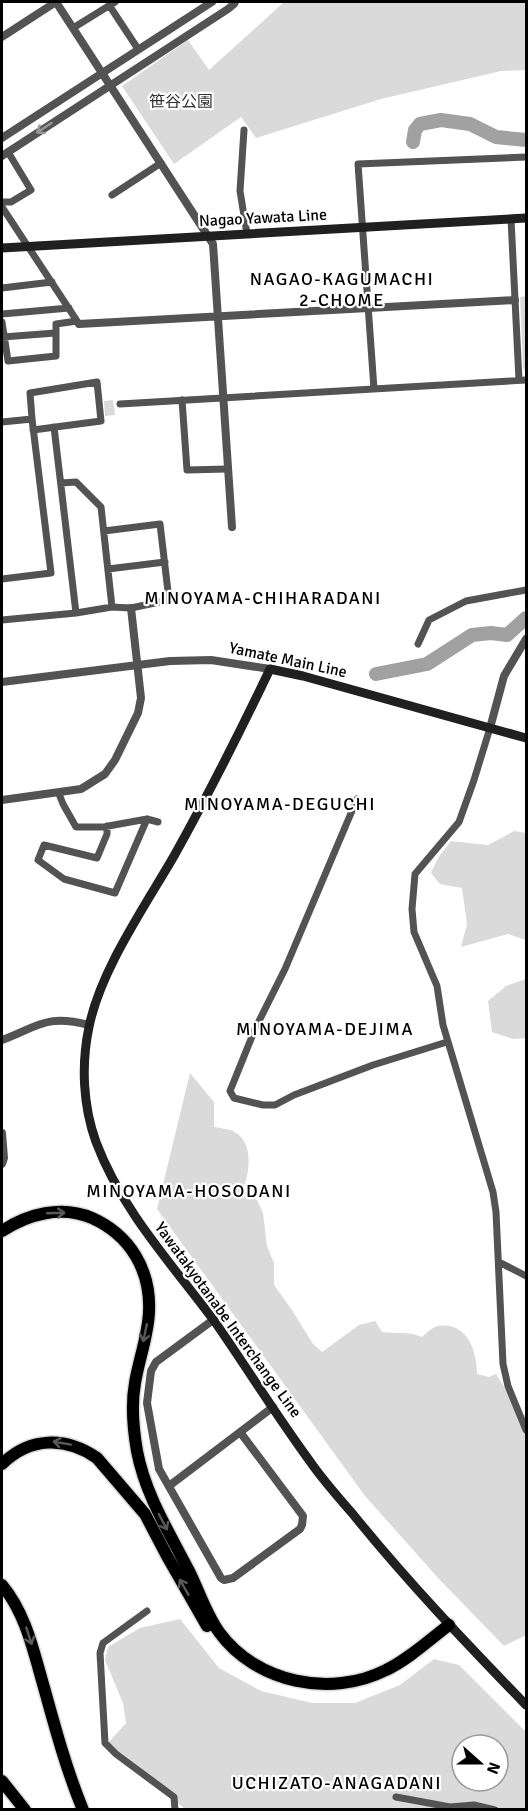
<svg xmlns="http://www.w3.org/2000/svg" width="528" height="1811" font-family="Signika,'Noto Sans JP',sans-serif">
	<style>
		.green { fill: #dadada; fill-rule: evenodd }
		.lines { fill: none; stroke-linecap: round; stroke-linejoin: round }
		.river { stroke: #a1a1a1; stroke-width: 14 }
		.trunk-casing { stroke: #dbdbdb; stroke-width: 15 }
		.motorway-casing { stroke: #dbdbdb; stroke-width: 15 }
		.minor { stroke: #535353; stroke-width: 7 }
		.tertiary { stroke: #535353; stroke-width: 8 }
		.secondary { stroke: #202020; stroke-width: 9 }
		.trunk { stroke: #000; stroke-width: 12 }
		.motorway { stroke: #000; stroke-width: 12 }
		.oneway { stroke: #989898 }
		.oneway2 { stroke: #595959 }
		.labels { text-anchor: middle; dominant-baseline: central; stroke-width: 4.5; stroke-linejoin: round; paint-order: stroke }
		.park-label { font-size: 16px; fill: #313131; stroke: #fff }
		.street-label { font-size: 16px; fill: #000; stroke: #fff }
		.neighbourhood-label { font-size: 18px; letter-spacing: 1.5px; fill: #000; stroke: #fff }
	</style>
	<rect width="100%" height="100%" fill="#fff"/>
	<path class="green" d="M284,2H526V70L501,71L381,99L256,138L241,117L174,164L122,86L188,40L209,70Z
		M526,296V373L523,368L520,297Z
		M113,400L115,415L105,416L104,401Z
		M514,831L526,833V940L508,934L461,947L467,924L462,888L440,884L431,873L438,858L451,841L488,845Z
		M526,979V1038L513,1039L492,1032L488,1001L506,986Z
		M190,1073L214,1102V1127C220,1128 228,1129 233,1131C254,1141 250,1172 243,1189L248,1195L257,1200L263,1213L267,1246L274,1263V1285L292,1310L313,1344L322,1352L359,1325L375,1321L382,1332C396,1334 409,1331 422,1337C426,1333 432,1328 437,1326C467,1321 477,1350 477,1374L489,1377L496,1374L513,1401L517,1417L526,1414V1635L504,1646L439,1579L365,1496L157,1209Z
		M180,1619L219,1668L261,1691L312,1703H355L400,1685L434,1659L459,1665L526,1732V1809H185L107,1744L126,1723L123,1703L105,1660L108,1647L140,1628ZM462,1745H498V1781H462Z"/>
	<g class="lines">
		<path class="river" d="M413,142L415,130L420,124L441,120L470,124L496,137L526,140
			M376,674L427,664L472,635L491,633L507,635L526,618"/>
		<g class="trunk-casing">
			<path id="trunk" d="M2,1781L25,1810"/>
		</g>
		<g class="motorway-casing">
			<path id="motorway" d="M2,1231C28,1214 61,1205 92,1218C130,1235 151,1270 149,1312C148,1336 139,1359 135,1383C131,1405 133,1428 137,1451C145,1494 169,1532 189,1571C199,1591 206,1614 219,1632C256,1683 331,1698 386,1670C409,1659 429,1640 449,1625
				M2,1464C30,1437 65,1436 97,1458L145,1514L167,1556L207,1626
				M2,1585C27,1615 34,1654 45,1691C56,1731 67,1771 83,1810"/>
		</g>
		<path class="minor" d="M109,5L138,49
			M73,28L115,2
			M244,130L240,191L247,234
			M112,195L161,163
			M2,202H11L31,190L8,152
			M2,207L79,324
			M511,219L519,380
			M2,288L52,282
			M2,314L69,308
			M2,322L8,361L56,356V324L77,321
			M3,337L55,333
			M374,389L358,164L526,157
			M182,400L187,470L227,469
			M120,404L526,380
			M2,422L32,419
			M54,427L76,613
			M61,483L76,482L101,507L112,607
			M108,569L165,562
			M2,579L51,573L32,419L30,393L97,382L101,421L33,430
			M2,620L76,613L112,607L131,608L169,600L160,524L104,531
			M418,644L429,620L466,601L526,590
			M490,728L474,780L459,822L415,874L412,909L414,932L437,986L443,1025L493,1192L496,1212L503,1364L508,1386L526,1430
			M59,794L63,804L76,827H103L147,819L158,822
			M357,799L285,969L255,1029L230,1091L234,1098L263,1105H275L294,1095L373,1065L447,1042
			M107,826V834L97,858L44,845L38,860L64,879L115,893L147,819
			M499,1262L526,1276
			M147,1611L103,1643L100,1653L105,1743L116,1754L174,1797L175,1810
			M396,1797L450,1807L474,1805L495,1810"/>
		<path class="tertiary" d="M56,2L213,244L232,527
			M2,37L56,2
			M2,138L212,2
			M2,156L228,9L234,4L235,2
			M79,324L515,300
			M2,682L170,661L211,660L270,669
			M490,728L504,676L526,639
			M2,800L81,789L105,774L115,760L138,713L141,698L131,608
			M2,1040C39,1026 46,1014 89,1025
			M2,1133L4,1158L2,1164
			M213,1320L156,1362L151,1371L147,1403L159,1469L221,1578L224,1580L233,1578L300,1529L302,1525L303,1516L240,1432
			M169,1486L273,1407"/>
		<path class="secondary" d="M2,248L526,218
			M526,738L303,676L270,669C240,732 208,795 174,856C145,906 100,971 89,1027C81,1065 83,1106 96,1142C122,1211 172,1264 215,1322C247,1368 276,1415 309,1460C322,1479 337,1496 352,1513C406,1580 466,1643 526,1705"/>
		<use href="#trunk" class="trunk"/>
		<use href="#motorway" class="motorway"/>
	</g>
	<defs><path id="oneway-shaft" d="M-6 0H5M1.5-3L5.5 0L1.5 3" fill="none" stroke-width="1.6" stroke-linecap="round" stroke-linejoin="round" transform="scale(1.5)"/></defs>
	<use class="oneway" href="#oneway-shaft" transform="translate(44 128) rotate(147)"/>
	<g class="oneway2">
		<use href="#oneway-shaft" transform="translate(56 1213) rotate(-2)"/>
		<use href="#oneway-shaft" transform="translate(145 1333) rotate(102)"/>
		<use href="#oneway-shaft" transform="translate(62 1443) rotate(-170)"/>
		<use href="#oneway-shaft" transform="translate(163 1522) rotate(62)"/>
		<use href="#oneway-shaft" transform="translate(184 1587) rotate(-120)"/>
		<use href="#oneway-shaft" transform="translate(29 1636) rotate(72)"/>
	</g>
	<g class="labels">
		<g class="park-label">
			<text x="181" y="102">笹谷公園</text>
		</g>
		<g class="street-label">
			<text transform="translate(263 218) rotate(-3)">Nagao Yawata Line</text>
			<text transform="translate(288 660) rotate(12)">Yamate Main Line</text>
			<text transform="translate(228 1320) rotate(54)">Yawatakyotanabe Interchange Line</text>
		</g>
		<g class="neighbourhood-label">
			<text x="342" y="279">NAGAO-KAGUMACHI<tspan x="342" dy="21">2-CHOME</tspan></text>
			<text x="263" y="598">MINOYAMA-CHIHARADANI</text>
			<text x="280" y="804">MINOYAMA-DEGUCHI</text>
			<text x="325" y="1029">MINOYAMA-DEJIMA</text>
			<text x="189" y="1191">MINOYAMA-HOSODANI</text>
			<text x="337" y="1783">UCHIZATO-ANAGADANI</text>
		</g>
	</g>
	<rect width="528" height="1811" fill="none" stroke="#000000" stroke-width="6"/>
	<g transform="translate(480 1763) rotate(111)"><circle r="28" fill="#ffffff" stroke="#999999" stroke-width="1.5"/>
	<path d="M0-4.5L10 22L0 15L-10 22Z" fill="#000000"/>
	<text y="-9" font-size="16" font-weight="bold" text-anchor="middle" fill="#000000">N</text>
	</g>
</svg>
